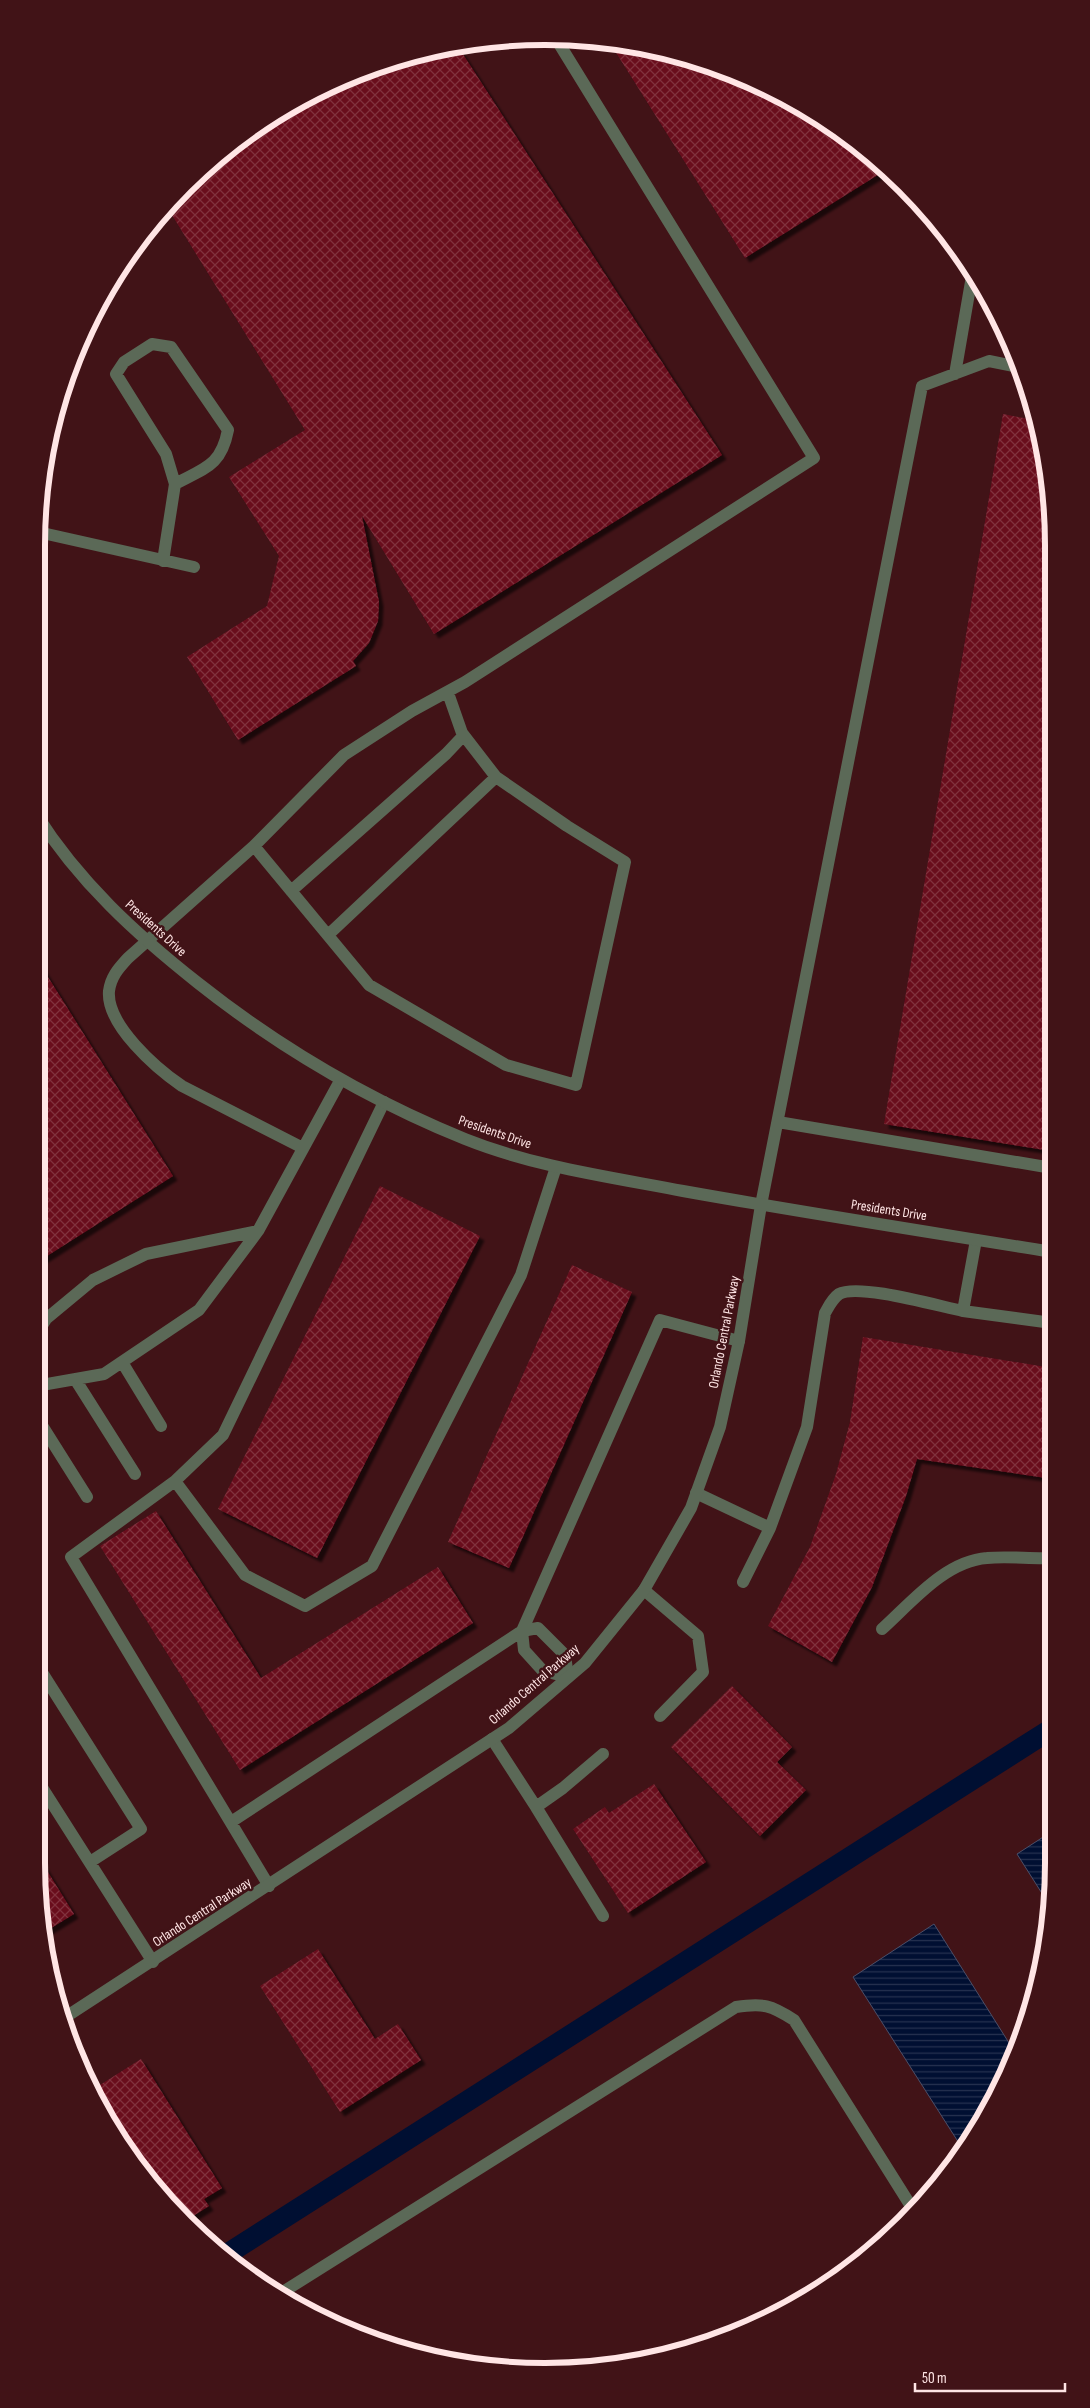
<svg xmlns="http://www.w3.org/2000/svg" width="1090" height="2408" font-family="'Sofia Sans Condensed',sans-serif">
	<style>
		.water { fill: url(#water-rules); stroke: #4c4f68 }
		.lines { fill: none; stroke-linecap: round; stroke-linejoin: round }
		.canal { stroke: #000f32; stroke-width: 21 }
		.building { fill: url(#building-cross-hatch); filter: url(#shadow) }
		.service { stroke: #5b6957; stroke-width: 12 }
		.tertiary { stroke: #5b6957; stroke-width: 12 }
		.labels { text-anchor: middle; dominant-baseline: central; stroke-width: 5; stroke-linejoin: round; paint-order: stroke }
		.street-label { font-size: 14px; fill: #ffe5e5; stroke: #411317 }
		.rim { fill: none; stroke: #ffe5e5; stroke-width: 6 }
	</style>
	<defs>
		<pattern id="water-rules" width="6" height="5" patternUnits="userSpaceOnUse" patternTransform="scale(1.25)"><rect width="6" height="5" fill="#000f32"/><path d="M0 2.5h6" fill="none" stroke="#263250"/></pattern>
		<pattern id="building-cross-hatch" width="8" height="8" patternUnits="userSpaceOnUse" patternTransform="scale(1.25)"><rect width="8" height="8" fill="#690d1d"/><path d="M0 0l8 8M0 8l8-8" fill="none" stroke="#80303e"/></pattern>
		<filter id="shadow"><feDropShadow dx="4.5" dy="4.5" stdDeviation="1" flood-color="#0009"/></filter>
	</defs>
	<rect width="100%" height="100%" fill="#411317"/>
	<path class="water" d="M1054,1830V1863L1050,1906L1017,1854Z
		M934,1924L1016,2054L964,2151L853,1977Z"/>
	<g class="lines">
		<path class="canal" d="M224,2256L1053,1728"/>
	</g>
	<path class="building" d="M610,43L644,46L739,75L854,141L884,171L745,258Z
		M457,45L722,455L434,634L362,516L379,602L378,621L369,643L353,661L356,666L238,740L187,657L267,606L279,556L229,477L305,430L167,207L185,185L262,122L350,75L445,46Z
		M1003,414L1034,420L1049,478L1051,1151L884,1124Z
		M36,958L173,1176L36,1263Z
		M380,1186L480,1236L317,1558L218,1509Z
		M572,1265L632,1292L509,1568L448,1542Z
		M863,1337L1052,1368L1053,1479L917,1459L906,1496L872,1587L832,1662L768,1626L810,1547L836,1474L850,1422Z
		M156,1511L261,1678L438,1567L473,1623L240,1770L100,1546Z
		M732,1686L792,1747L777,1762L806,1790L760,1836L671,1747Z
		M654,1784L706,1862L628,1913L573,1829L605,1807L609,1813Z
		M36,1853L74,1914L43,1933L36,1863Z
		M318,1949L375,2039L398,2024L421,2060L340,2112L260,1986Z
		M141,2059L222,2188L204,2199L209,2206L185,2221L162,2198L104,2117L92,2090Z"/>
	<g class="lines">
		<path class="service" d="M955,374L972,276
			M38,532L194,567
			M163,561L175,484L166,454L116,374L124,362L152,344L171,347L228,430C221,466 205,468 175,484
			M254,846L369,985L506,1065L576,1085L625,862L567,826L496,777L462,733L448,693
			M291,891L446,754L463,736
			M328,935L496,777
			M778,1122L1052,1168
			M303,1148L182,1086C157,1069 106,1025 109,991C111,976 119,968 128,958L254,846L344,755L412,711L465,682L814,458L555,37
			M761,1205L922,386L989,361L1019,367
			M976,1240L963,1311L1052,1323
			M36,1335L46,1319L93,1280L146,1254L258,1231
			M122,1362L161,1426
			M75,1379L135,1474
			M36,1386L104,1374L199,1310L258,1231L340,1081
			M36,1416L87,1497
			M175,1481L245,1575L305,1606L372,1566L521,1275L556,1167
			M696,1493L770,1528L807,1427L825,1313C829,1306 832,1299 839,1294C858,1283 938,1306 963,1311
			M743,1582L770,1528
			M644,1590L698,1636L703,1672L660,1716
			M538,1628L565,1655L568,1677L543,1671L524,1650L522,1631Z
			M882,1629C911,1603 945,1561 987,1558C1008,1556 1031,1559 1053,1558
			M36,1663L141,1829L90,1862
			M492,1739L536,1807L563,1788L603,1754
			M36,1778L153,1962
			M536,1807L603,1916
			M231,1822L522,1631L660,1320L739,1341
			M269,1886L71,1557L175,1481L223,1435L384,1102
			M278,2295L736,2007C763,2003 771,2005 794,2020L914,2211"/>
		<path class="tertiary" d="M36,814C79,882 136,934 198,983C280,1048 369,1100 465,1139C535,1167 610,1177 683,1191C806,1213 929,1232 1052,1252
			M61,2020L509,1728L585,1663L644,1590L691,1508L720,1427L739,1341L761,1205"/>
	</g>
	<g class="labels">
		<g class="street-label">
			<text transform="translate(156 928) rotate(42)">Presidents Drive</text>
			<text transform="translate(495 1132) rotate(19)">Presidents Drive</text>
			<text transform="translate(889 1210) rotate(9)">Presidents Drive</text>
			<text transform="translate(724 1332) rotate(-79)">Orlando Central Parkway</text>
			<text transform="translate(534 1684) rotate(-41)">Orlando Central Parkway</text>
			<text transform="translate(202 1912) rotate(-33)">Orlando Central Parkway</text>
		</g>
	</g>
	<path d="M0 0H1090V2408H0ZM545 45H545A500 500 0 0 1 1045 545V1863A500 500 0 0 1 545 2363H545A500 500 0 0 1 45 1863V545A500 500 0 0 1 545 45Z" fill="#411317" fill-rule="evenodd"/>
	<path class="rim" d="M545 45H545A500 500 0 0 1 1045 545V1863A500 500 0 0 1 545 2363H545A500 500 0 0 1 45 1863V545A500 500 0 0 1 545 45Z"/>
	<path d="M915 2383v8h150v-8" fill="none" stroke="#ffe5e5" stroke-width="2.5"/>
	<text x="922" y="2383" font-size="15" fill="#ffe5e5" stroke="#411317" stroke-width="4" paint-order="stroke">50 m</text>
</svg>
